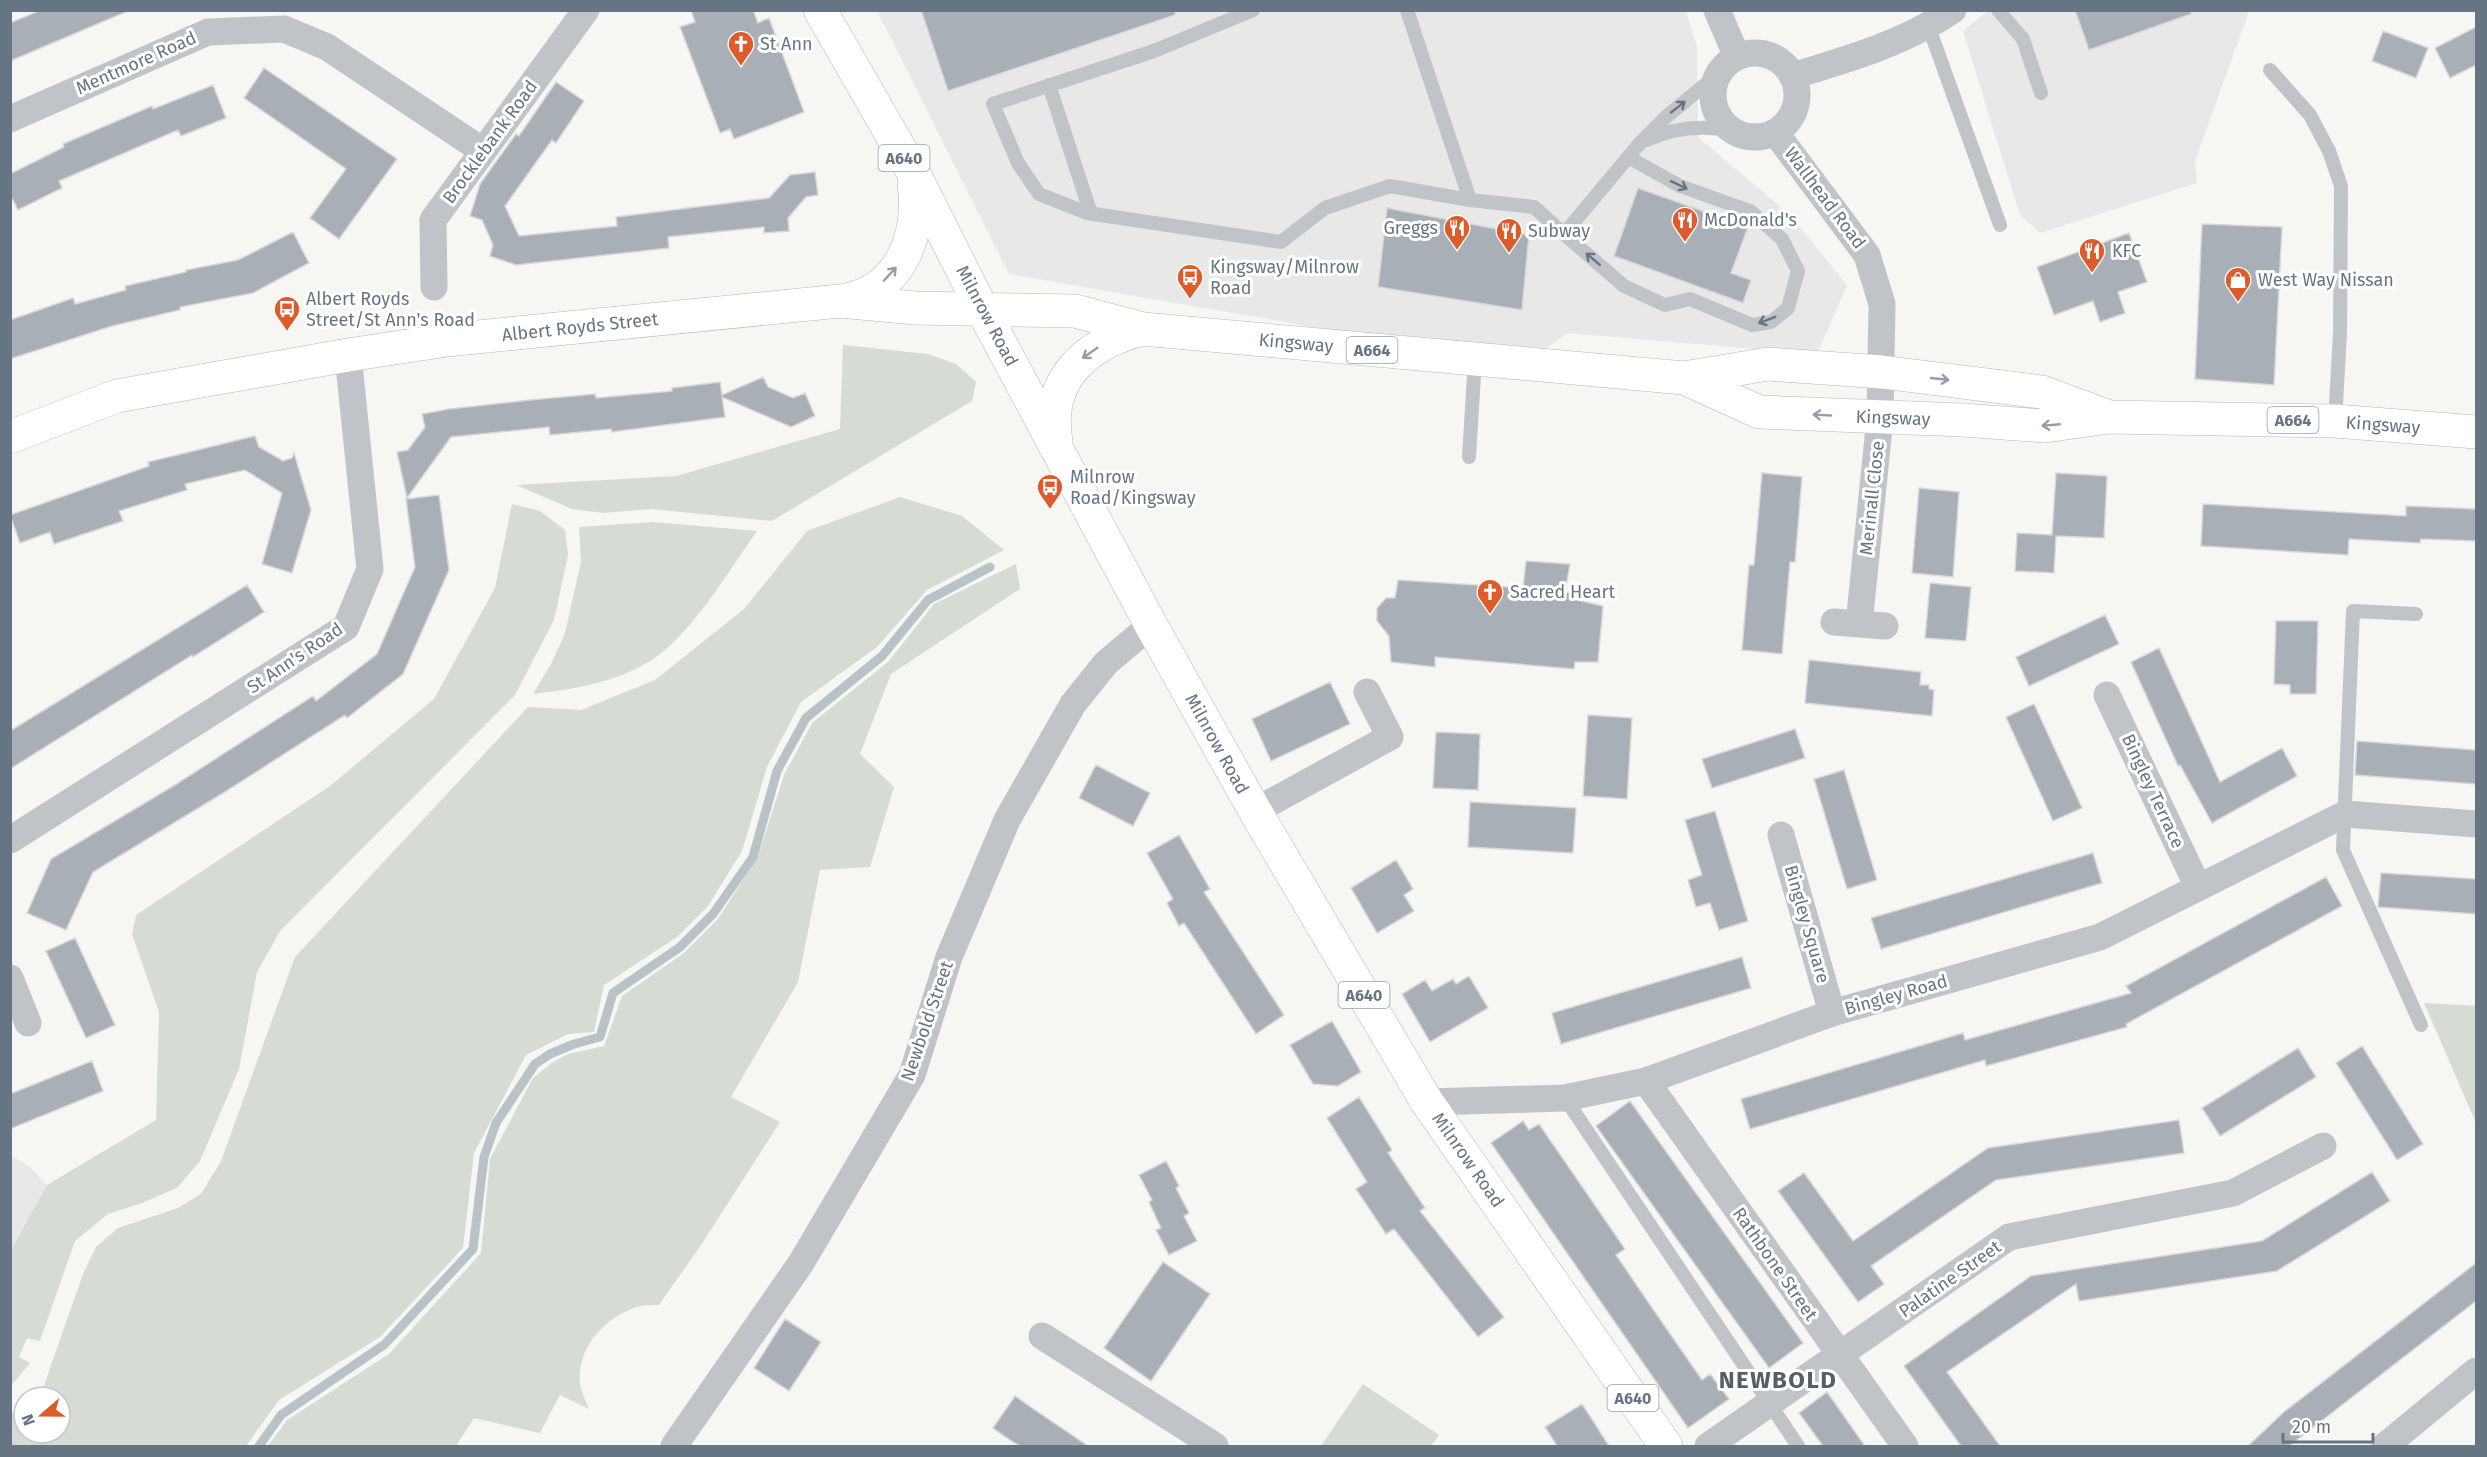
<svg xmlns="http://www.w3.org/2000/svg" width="2487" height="1457" font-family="'Fira Sans',sans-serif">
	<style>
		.built { fill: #e7e8e7 }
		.green { fill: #d6dbd3 }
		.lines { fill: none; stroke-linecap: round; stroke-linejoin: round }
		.stream { stroke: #b8c3c8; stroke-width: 9 }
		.building { fill: #a8afb6; stroke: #d8d8d6; stroke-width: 1.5 }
		.primary-casing { stroke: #b3b7bb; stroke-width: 34 }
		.lane { stroke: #c0c3c7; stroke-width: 14 }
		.street { stroke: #c0c3c7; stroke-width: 27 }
		.primary { stroke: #fff; stroke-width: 33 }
		.oneway { stroke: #667584 }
		.oneway2 { stroke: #949ea9 }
		.labels { text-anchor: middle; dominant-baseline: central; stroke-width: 6; stroke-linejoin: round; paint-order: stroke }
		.shield { fill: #fff; stroke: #949ea9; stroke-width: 1.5 }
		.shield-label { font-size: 16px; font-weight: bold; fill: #667584 }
		.poi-label { font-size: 18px; fill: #667584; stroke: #fff; text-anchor: start }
		.street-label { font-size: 18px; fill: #667584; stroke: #fff }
		.district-label { font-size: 24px; font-weight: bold; letter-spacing: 1.5px; fill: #545f69; stroke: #fff }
	</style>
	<rect width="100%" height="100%" fill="#f6f7f3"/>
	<path class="built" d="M877,11H1686L1697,47L1698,137L1790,215L1847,285L1817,354L1567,333L1525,364L1009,274Z
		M1988,11H2249L2195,161L2197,183L2040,233L2020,215L1963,31Z
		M11,1155L30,1167L47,1185L11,1250Z"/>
	<path class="green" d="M843,345L928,354L956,364L976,382L972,401L772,521L651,509L603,513L572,509L516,485L676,476L840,429Z
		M900,497L962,516L1004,550L927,590L877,647L801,702L767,767L742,851L708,906L677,937L604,985L594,1032L568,1034L526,1055L474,1153L463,1248L380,1337L279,1400L246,1446H11V1414L24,1405V1433H60V1397H37L41,1394L83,1274L96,1247L118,1228L178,1208L201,1194L221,1161L295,957L528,707L581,710L655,680L744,609L807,531Z
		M512,504L540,511L565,530L568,555L554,620L515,695L280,931L257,972L239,1069L200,1161L177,1188L142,1203L108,1214L75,1241L40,1341L27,1338L19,1357L30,1363L11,1386V1250L47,1185L156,1120L159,1012L132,934L136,915L330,786L434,699L495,588Z
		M653,522L757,531C729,570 695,629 656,657C620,682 575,689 533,694L551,664L565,633L581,562L579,527Z
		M1016,564L1020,589L891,674L860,754L894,787L870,867L820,870L798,982L731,1097L780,1122L703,1242L659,1305C652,1305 643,1305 636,1307C603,1319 577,1348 580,1383C581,1392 586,1401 589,1409L560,1395L540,1433L474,1418L456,1446H268L287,1420L389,1354L481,1253L490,1159L533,1078L553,1062L568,1054L604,1046L622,996L684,953L718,919L758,856L784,775L812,723L888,662L934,604Z
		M2424,1003L2476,1006V1123Z
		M1363,1384L1439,1435L1431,1446H1321Z"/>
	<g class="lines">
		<path class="stream" d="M259,1446L281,1415L385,1344L473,1249L484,1157L496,1123L535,1064L550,1054L574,1044L600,1037L613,993L680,947L713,914L753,857L777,771L806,718L882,656L928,600L990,567"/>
	</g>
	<path class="building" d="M41,10H128V11L10,61V23Z
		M691,10H753L758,23L769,18L804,112L734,139L730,129L720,133L680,27L695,22Z
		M921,10H1175V15L948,91Z
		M2075,10H2190L2191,14L2089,50Z
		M2476,27V65L2450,78L2435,48Z
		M2383,31L2428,48L2416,78L2372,61Z
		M264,68L397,159L339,239L310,218L346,169L244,98Z
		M556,82L584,101L556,143L552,140L505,206L519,236L617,226L616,217L769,198L790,175L815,172L818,195L806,197L788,218L789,231L764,233V227L668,237L669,248L516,265L490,256L493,245L482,220L470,216L480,184L516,134L519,136Z
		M213,85L226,118L181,136L178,130L59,181L62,188L18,210L10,194V174L64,147L63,144L152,106L153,109Z
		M1638,188L1748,227L1731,273L1751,280L1743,303L1614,256Z
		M1387,208L1529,235L1522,310L1378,287Z
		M2202,224L2282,227L2274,385L2195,379Z
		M293,232L309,263L253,293L180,307V310L112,326L10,359V320L73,298L75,304L126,290L125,286L186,272V270L238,260Z
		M2129,233L2147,282L2118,292L2125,313L2100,322L2093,301L2054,315L2037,267Z
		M763,377L768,387L793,398L805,393L815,416L791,427L722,397L725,417L612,432L611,429L550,435L549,427L451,437L407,498L397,452L408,450L425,427L422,414L449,409L530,400L595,394L596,398L672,391V388L720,382L722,395Z
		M255,436L259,447L283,461L292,458L294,453L311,510L292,573L262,564L282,493L245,470L185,484L187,490L119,511L123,521L54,544L50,532L20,543L10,515L149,466L148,462Z
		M1762,473L1802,477L1795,562H1790L1782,654L1742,650L1749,565H1754Z
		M2056,473L2107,476L2104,538L2056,536L2054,573L2015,571L2017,533L2052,535Z
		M1919,488L1959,492L1953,577L1912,573Z
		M439,495L449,570L403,674L347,718L345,715L228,790L93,872L66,930L27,913L51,859L175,785L313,696L316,701L377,654L415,567L406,499Z
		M2203,504L2406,516V506L2476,509V541L2421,539L2420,543L2349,539L2348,555L2201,546Z
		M1526,561L1570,564L1565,592L1580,594L1581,601L1603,606L1598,662H1575L1574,669L1435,657V667L1391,662L1389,636L1377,621V608L1386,598H1395L1398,580L1523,588Z
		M1930,583L1971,587L1966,641L1925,638Z
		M247,585L264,612L193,657L192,655L10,769V731Z
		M2105,615L2119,644L2029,686L2016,657Z
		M2276,621H2318L2316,694H2290V685L2274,684Z
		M2159,648L2220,782L2282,748L2297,776L2212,823L2180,765L2178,766L2131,662Z
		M1809,660L1921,672L1920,685H1929V689L1934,690L1932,716L1805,703Z
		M1330,682L1350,724L1271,761L1252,719Z
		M2034,704L2082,808L2053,821L2006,717Z
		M1588,715L1632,718L1627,799L1583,796Z
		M1795,729L1805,758L1712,788L1702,759Z
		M1436,732L1480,734L1478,790L1433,788Z
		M2357,741L2476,750V784L2355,775Z
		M1096,765L1150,793L1133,826L1079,798Z
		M1844,770L1877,880L1847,889L1814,779Z
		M1470,802L1576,808L1573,853L1468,847Z
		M1715,811L1748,921L1719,930L1710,903L1696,907L1688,880L1702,875L1685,820Z
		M1179,835L1210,889L1204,892L1284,1015L1256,1034L1184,923L1179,926L1167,903L1173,899L1147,853Z
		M2093,853L2102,883L1881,949L1871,918Z
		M1396,860L1413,889L1404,895L1414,911L1377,933L1351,888Z
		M2381,873L2476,879V914L2378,907Z
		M2326,877L2342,906L2126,1024L2127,1027L1986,1066L1985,1060L1750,1129L1741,1099L1963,1033L1965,1040L2131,993L2126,986Z
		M75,938L115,1025L86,1038L46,951Z
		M1742,957L1751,988L1561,1044L1552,1013Z
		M1469,976L1488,1008L1430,1042L1402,994L1425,980L1432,991L1453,979L1456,984Z
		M1332,1021L1361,1072L1338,1086L1313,1084L1290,1045Z
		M2362,1046L2423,1144L2397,1160L2336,1063Z
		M2298,1048L2316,1077L2220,1136L2202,1108Z
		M92,1061L103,1091L10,1129V1094Z
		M1359,1097L1392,1150L1388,1153L1425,1208L1420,1211L1504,1317L1478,1337L1394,1229L1386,1234L1356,1189L1367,1182L1327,1118Z
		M1630,1101L1803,1343L1769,1368L1596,1126Z
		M2179,1120L2184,1153L1996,1180L1871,1266L1884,1284L1858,1302L1778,1191L1804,1173L1853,1241L1988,1148Z
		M1523,1121L1529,1130L1539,1124L1625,1249L1616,1255L1659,1318L1702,1380L1710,1374L1729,1399L1688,1428L1491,1143Z
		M1166,1161L1179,1186L1176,1188L1189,1213L1184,1216L1197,1241L1169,1255L1156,1230L1161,1228L1149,1202L1152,1200L1139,1175Z
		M2372,1172L2390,1201L2277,1271L2079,1301L2076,1284L1947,1372L2000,1446H1961L1904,1366L2031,1276L2262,1241Z
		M1163,1262L1210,1294L1151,1381L1104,1348Z
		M2476,1263V1301L2289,1446H2248L2284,1412Z
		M785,1319L821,1342L789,1391L754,1368Z
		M1827,1392L1865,1446H1823L1799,1413Z
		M1015,1396L1032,1408L1088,1446H1020L1010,1440L993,1428Z
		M1582,1404L1595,1424L1609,1446H1557L1545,1427Z"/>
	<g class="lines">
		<g class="primary-casing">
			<path id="primary" d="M820,10L912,170L982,309L1151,625L1255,811L1427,1102L1666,1446
				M842,301C901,291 921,236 914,183
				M1684,378L1759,412L1963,420L2045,426L2109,417L2335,421L2476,432
				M10,437L117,396L348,355L447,340L840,301L915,308L1075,311L1143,329L1684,378L1768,364L1882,372L2042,392L2109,417
				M1056,441C1045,379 1087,343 1143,329"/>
		</g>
		<path class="lane" d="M1253,10L1154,51L993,104L1018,163L1039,194L1087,213L1281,242L1325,208L1390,186L1470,200L1534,207L1564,234L1640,143L1666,117L1718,74
			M1407,10L1470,200
			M1998,10L2023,39L2041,93
			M1928,25L2000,225
			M2270,70L2310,115L2329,151L2341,186L2340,333L2335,421
			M1049,85L1091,214
			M1647,140C1675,127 1704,125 1734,131
			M1564,234L1624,286L1665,305L1690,299L1752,325L1771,322L1788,308L1798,271L1782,239L1750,211L1680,186L1628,157
			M1469,457L1475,359
			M2416,614L2353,611L2343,850L2421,1025
			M1565,1098L1798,1446"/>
		<path class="street" d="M1717,10L1737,57
			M1713 95a42 42 0 1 1 84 0a42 42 0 1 1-84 0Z
			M1792,76C1848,59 1905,43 1953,10
			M10,119L208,32L284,29L327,47L483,151
			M1775,132L1867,255L1882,304L1880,418L1859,624
			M434,287L433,220L586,10
			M1834,622L1885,626
			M2107,695L2198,887
			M1255,811L1390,737L1367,692
			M1781,835L1832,1013
			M10,840L346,627L370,569L348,355
			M10,978L28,1023
			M1646,1081L1905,1446
			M1427,1102L1565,1098L1646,1081L1832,1013L2100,937L2345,814L2476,824
			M1042,1336L1215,1446
			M674,1446L801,1263L912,1075L949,957L1007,820L1073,704L1106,663L1151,625
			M1708,1446L2009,1237L2233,1193L2323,1146
			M2385,1446L2476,1371"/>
		<use href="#primary" class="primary"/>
	</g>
	<defs><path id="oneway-shaft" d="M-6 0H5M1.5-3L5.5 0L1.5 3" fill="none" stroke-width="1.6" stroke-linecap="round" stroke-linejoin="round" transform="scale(1.5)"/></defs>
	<g class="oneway">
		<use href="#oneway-shaft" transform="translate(1678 107) rotate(-38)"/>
		<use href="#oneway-shaft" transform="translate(1679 185) rotate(26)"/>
		<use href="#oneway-shaft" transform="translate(1593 259) rotate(-139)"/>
		<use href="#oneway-shaft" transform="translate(1767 320) rotate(159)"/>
	</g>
	<g class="oneway2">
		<use href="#oneway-shaft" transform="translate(890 274) rotate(-47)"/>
		<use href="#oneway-shaft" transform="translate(1090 353) rotate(145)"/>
		<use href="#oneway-shaft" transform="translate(1940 379) rotate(6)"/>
		<use href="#oneway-shaft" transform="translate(1822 415) rotate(-177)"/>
		<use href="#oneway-shaft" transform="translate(2051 425) rotate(175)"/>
	</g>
	<defs>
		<g id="church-pin" transform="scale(1.35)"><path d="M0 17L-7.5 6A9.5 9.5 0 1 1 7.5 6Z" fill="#de5c2c" stroke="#fff"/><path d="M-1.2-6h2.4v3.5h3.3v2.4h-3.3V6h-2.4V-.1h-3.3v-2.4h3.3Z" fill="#fff"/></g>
		<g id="restaurant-pin" transform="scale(1.35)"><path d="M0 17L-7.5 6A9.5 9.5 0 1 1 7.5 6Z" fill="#de5c2c" stroke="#fff"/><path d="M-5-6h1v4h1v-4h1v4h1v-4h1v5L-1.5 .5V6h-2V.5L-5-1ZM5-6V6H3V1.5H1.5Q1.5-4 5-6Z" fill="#fff"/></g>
		<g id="bus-pin" transform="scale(1.35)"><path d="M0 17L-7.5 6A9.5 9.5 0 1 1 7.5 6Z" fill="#de5c2c" stroke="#fff"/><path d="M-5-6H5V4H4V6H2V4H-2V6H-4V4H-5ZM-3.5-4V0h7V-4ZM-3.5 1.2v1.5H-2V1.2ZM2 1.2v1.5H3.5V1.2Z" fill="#fff"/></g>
		<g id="shop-pin" transform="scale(1.35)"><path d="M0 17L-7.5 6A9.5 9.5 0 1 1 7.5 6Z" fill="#de5c2c" stroke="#fff"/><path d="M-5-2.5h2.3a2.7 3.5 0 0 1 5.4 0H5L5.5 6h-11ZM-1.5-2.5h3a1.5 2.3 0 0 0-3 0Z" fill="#fff"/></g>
	</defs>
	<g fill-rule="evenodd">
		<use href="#church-pin" x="741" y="44"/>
		<use href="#restaurant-pin" x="1685" y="220"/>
		<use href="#restaurant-pin" x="1457" y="228"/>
		<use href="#restaurant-pin" x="1509" y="231"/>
		<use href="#restaurant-pin" x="2092" y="251"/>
		<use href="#bus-pin" x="1190" y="277"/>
		<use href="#shop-pin" x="2238" y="280"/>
		<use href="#bus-pin" x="287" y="309"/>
		<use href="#bus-pin" x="1050" y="487"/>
		<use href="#church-pin" x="1490" y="592"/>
	</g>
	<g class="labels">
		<g class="shield">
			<rect x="878.5" y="145" width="51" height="26" rx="4.5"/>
			<rect x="1346.5" y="337" width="51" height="26" rx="4.5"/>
			<rect x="2267.5" y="407" width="51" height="26" rx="4.5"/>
			<rect x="1338.5" y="982" width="51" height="26" rx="4.5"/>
			<rect x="1607.5" y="1385" width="51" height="26" rx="4.5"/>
		</g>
		<g class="shield-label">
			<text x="904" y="158">A640</text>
			<text x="1372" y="350">A664</text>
			<text x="2293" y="420">A664</text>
			<text x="1364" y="995">A640</text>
			<text x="1633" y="1398">A640</text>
		</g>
		<g class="poi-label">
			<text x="760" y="44">St Ann</text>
			<text x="1704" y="220">McDonald's</text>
			<text x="1438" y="228" text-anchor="end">Greggs</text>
			<text x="1528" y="231">Subway</text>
			<text x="2112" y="251">KFC</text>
			<text x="1210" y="267">Kingsway/Milnrow<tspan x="1210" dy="21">Road</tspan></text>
			<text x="2258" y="280">West Way Nissan</text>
			<text x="306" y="299">Albert Royds<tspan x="306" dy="21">Street/St Ann's Road</tspan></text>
			<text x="1070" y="477">Milnrow<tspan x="1070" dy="21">Road/Kingsway</tspan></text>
			<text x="1510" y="592">Sacred Heart</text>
		</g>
		<g class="street-label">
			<text transform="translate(136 63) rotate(-24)">Mentmore Road</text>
			<text transform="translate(490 142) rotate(-54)">Brocklebank Road</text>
			<text transform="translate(1825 198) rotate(53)">Wallhead Road</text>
			<text transform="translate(987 316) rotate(62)">Milnrow Road</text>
			<text transform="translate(580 327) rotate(-6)">Albert Royds Street</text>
			<text transform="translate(1296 343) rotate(5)">Kingsway</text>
			<text transform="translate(1893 418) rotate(2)">Kingsway</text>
			<text transform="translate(2383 425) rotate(4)">Kingsway</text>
			<text transform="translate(1872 498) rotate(-84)">Merinall Close</text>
			<text transform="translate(295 658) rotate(-34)">St Ann's Road</text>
			<text transform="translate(1217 744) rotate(61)">Milnrow Road</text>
			<text transform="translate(2153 791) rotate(65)">Bingley Terrace</text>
			<text transform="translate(1807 924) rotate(74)">Bingley Square</text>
			<text transform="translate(1896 995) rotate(-16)">Bingley Road</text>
			<text transform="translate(927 1021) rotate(-71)">Newbold Street</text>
			<text transform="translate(1468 1160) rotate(55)">Milnrow Road</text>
			<text transform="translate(1775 1264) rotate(55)">Rathbone Street</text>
			<text transform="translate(1950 1279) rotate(-35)">Palatine Street</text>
		</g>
		<g class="district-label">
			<text x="1778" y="1380">NEWBOLD</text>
		</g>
	</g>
	<rect width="2487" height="1457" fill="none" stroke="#667584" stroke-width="24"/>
	<g transform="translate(42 1415) rotate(250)"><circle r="28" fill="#ffffff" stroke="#c2c8ce" stroke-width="1.5"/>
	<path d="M0-4.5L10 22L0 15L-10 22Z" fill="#de5c2c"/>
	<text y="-9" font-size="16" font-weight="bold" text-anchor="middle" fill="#667584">N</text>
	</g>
	<path d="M2283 1433v9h90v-9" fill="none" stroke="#667584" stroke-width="3"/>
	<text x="2292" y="1433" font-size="18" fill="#667584" stroke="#ffffff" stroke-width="4.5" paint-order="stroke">20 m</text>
</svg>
